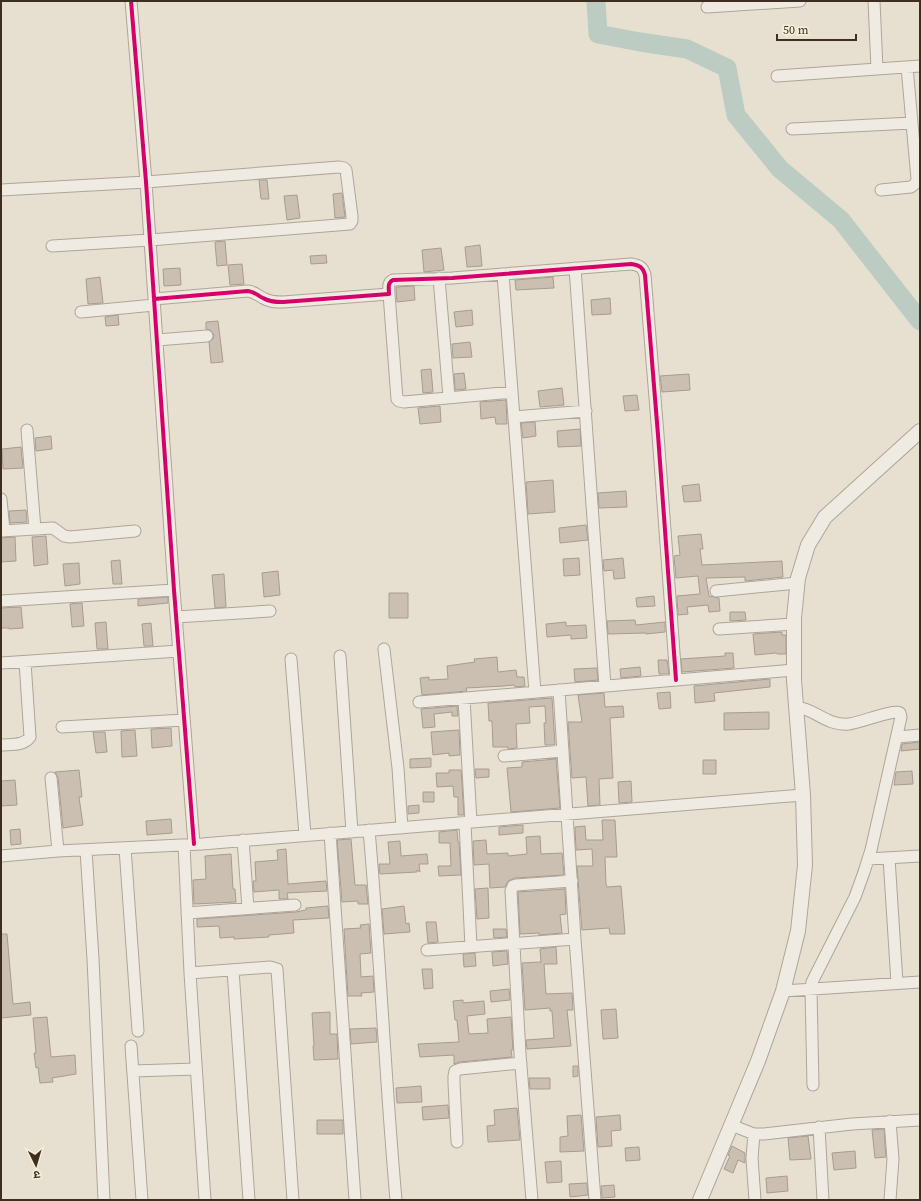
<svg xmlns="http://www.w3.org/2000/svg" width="921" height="1201" font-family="'Source Serif 4','Noto Sans Devanagari',serif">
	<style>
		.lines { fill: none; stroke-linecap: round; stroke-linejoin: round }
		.river { stroke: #bcccc2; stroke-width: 19 }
		.building { fill: #cbbfb2; stroke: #a89c90 }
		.minor-casing { stroke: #ada599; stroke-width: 13 }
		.tertiary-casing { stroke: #ada599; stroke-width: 16 }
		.minor { stroke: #efebe3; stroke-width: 11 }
		.tertiary { stroke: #efebe3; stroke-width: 14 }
		.cycleway-casing { stroke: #f7eed8; stroke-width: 6 }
		.cycleway { stroke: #d6006c; stroke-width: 4 }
	</style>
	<rect width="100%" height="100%" fill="#e7e0d1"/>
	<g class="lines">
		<path class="river" d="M596,1L598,34L640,42L687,49L727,68L736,115L780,169L841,220L920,321"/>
	</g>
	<path class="building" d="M259,180H267L269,199H261Z
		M342,193L345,217L335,218L333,194Z
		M297,195L300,218L287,220L284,196Z
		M225,241L227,265L217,266L215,242Z
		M480,245L482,266L467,267L465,247Z
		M441,248L444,270L424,272L422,250Z
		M326,255L327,263L311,264L310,256Z
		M242,264L244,284L230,285L228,265Z
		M180,268L181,285L164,286L163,269Z
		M100,277L103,303L88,304L86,279Z
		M553,277L554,288L516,290L515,280Z
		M414,286L415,300L397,302L396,287Z
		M610,298L611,314L592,315L591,300Z
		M472,310L473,325L456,327L454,312Z
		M118,315L119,325L106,326L105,317Z
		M218,321L223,362L211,363L209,342L213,339L214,335L210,330L206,329V322Z
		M470,342L472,357L453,358L452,344Z
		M431,369L433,392L423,393L421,370Z
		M464,373L466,389L455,390L454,374Z
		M689,374L690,390L662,392L660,376Z
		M562,388L564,405L540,407L538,391Z
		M637,395L639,410L625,411L623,396Z
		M506,400L507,424H496L495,417L481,419L480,402Z
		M440,406L441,422L420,424L418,408Z
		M535,422L536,436L523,438L521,423Z
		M580,429L581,446L558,447L557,431Z
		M51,436L52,449L36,451L35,438Z
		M21,447L23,468L3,469L2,449Z
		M553,480L555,512L528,514L526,482Z
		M699,484L701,501L684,502L682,486Z
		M626,491L627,507L599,508L598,493Z
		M26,510L27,522L10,523L9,511Z
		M586,525L588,540L560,543L559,528Z
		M701,534L703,549H700L702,565L782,561L783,577L745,581V577L706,578L709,596L719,598L720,611L709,612L708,605L687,607L688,614L678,615L677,596L700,594L698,576L676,578L674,556L680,555L678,536Z
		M46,536L48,564L34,566L32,537Z
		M15,537L16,561L1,562V538Z
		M579,558L580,575L564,576L563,559Z
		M623,558L625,578L614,579L613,570L604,571L603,560Z
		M120,560L122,584H113L111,561Z
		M79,563L80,584L65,586L63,564Z
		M278,571L280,595L264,597L262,573Z
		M224,574L226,607L215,608L212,575Z
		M389,593H408V618H389Z
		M654,596L655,606L637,607L636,598Z
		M168,597V603L138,606V599Z
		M82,603L84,626L72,627L70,604Z
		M21,607L23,628L9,629V628H1V608Z
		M730,612H745L746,620L730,621Z
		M635,620L636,625L665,622V632L646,634V633L608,634L607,621Z
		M106,622L108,649H97L95,623Z
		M566,622V626L586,625L587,638L571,639V635L547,637L546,624Z
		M151,623L153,646H144L142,624Z
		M782,632V635H786V654H777L776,653L755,655L753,634Z
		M725,653H733L734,668L682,672L681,659L725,656Z
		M497,657L498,672L516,670L517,677H524L525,686L515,687L514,685L504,686L466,688L467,691L422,695L420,678L429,677V680L448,679L447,666L475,662L474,659Z
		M658,660H667L669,674H659Z
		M640,667L641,676L621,678L620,669Z
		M597,668L598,680L575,682L574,669Z
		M770,679V687L714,693L715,701L695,703L694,686Z
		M670,692L671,708L659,709L657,693Z
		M604,693L605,707L623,706L624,717L610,718L613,778L599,779L600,805L588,806L586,777L572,778L568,722H582L578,695Z
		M552,698L555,745H545L544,723H546L545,706L529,707L530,723L516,724L517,748L508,749V747H493L492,721H489L488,703Z
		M457,706L458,716H452V712L434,714L435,727L423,728L421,709Z
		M769,712V729L724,730V713Z
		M171,728L172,746L152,748L151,729Z
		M135,730L137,756L122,757L121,731Z
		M459,730L460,755L449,756V753L433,755L431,732Z
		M93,732H105L107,752L96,753Z
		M920,742V749L901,751L902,744Z
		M431,758V767L410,768V759Z
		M556,759L560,808L511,812L507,768L522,767V762Z
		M703,760H716V774H703Z
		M475,769H489V777L476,778Z
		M79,770L82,797H79L83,825L63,828L58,777L55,772Z
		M449,770H461L464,815H458V797H454L453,786L437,787L436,773H449Z
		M912,771L913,784L894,785L896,772Z
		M15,780L17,805L1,806V781Z
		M631,781L632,802L619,803L618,782Z
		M423,792H434V802H423Z
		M419,805V813L408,814V806Z
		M171,819L172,833L147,835L146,821Z
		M602,820H615L617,857H605L606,884L607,887L621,886L625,934H610L609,928L582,930L577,866H593L592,849L576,850L575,827L585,826L586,840H603Z
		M523,825V833L499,835V827Z
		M20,829L21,844L11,845L10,830Z
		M457,830L458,842H459L461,875L439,876L438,866H451L450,843H439V832Z
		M540,836L541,854L562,853L564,875L515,878L508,881L505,887L490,888L489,864L474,865L473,841L486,840L487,854L508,853V856L527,854L526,837Z
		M351,839L355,885H366L368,904H358V901L342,902L337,840Z
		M400,841L401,856L427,854L428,864H419L420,872L417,870V872L380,874L379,864H390L388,842Z
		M286,849L288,884L326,881L327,891L287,893L288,899H279V890L254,892L253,881H256L255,862L278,860L277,850Z
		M231,854L233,889H235L236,902L194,904L193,880L206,879L205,856Z
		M488,888L489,918L477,919L475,889Z
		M565,889L566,914L560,915L562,933L539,935V933L520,934L518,892Z
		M328,906L329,918L293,920L294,933L269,935V937L234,939V937L220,938L219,926L197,927V919L296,912L306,910V908Z
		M404,906L406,924L409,923L410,932L384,934L382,909Z
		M426,922H436L438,942L428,943Z
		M369,924L371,953L360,954L361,977L373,976L374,992L361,993L362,996H348L344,929L361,928L360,925Z
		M493,929H506L507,937L494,938Z
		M1,934H7L13,1004L30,1002L31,1015L1,1018Z
		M556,947L557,964H544L546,994L572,993L573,1010H567L571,1046L527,1049L526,1040L554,1038L552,1011H550V1008L525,1010L522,963L541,962L540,949Z
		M507,951L508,964L493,966L492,952Z
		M475,953L476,966L464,967L463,954Z
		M422,969H432L433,988L424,989Z
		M509,989L510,1000L491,1002L490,991Z
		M463,1000V1003L484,1001L485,1014L467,1016L469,1034L488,1033L487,1019L511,1017L513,1050H511L512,1057L459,1062L454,1064V1055L420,1057L418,1044L459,1042L457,1020H455L453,1001Z
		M616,1009L618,1038L603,1039L601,1010Z
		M330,1012V1034H337L338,1059L314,1060L313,1046H314L312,1013Z
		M47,1017L51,1057L75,1055L76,1074L52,1078L53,1082L40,1083L38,1067L36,1068L34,1053H36L33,1018Z
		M376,1028L377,1042L351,1044L350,1029Z
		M573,1066H578V1076L573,1077Z
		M529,1078H550V1089H530Z
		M421,1086L422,1102L397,1103L396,1088Z
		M448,1105L449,1118L423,1120L422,1107Z
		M517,1108L520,1140L488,1142L487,1126L495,1125L494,1110Z
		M581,1115L584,1151L560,1152V1137L568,1136L567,1116Z
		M620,1115L621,1130L611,1131L612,1146L598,1147L596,1117Z
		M317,1120H343V1134H317Z
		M884,1129L886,1157L875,1158L872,1130Z
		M808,1136L811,1159L790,1160L788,1138Z
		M732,1146L745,1153V1163L738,1160L733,1173L724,1169L730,1156L728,1155Z
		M639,1147L640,1160L626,1161L625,1148Z
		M855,1151L856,1168L834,1170L832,1153Z
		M561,1161L562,1182L547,1183L545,1162Z
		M787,1176L788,1191L767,1193L766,1178Z
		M587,1183L588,1195L570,1197L569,1184Z
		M614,1185L615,1197L602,1198L601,1186Z"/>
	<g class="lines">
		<g class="minor-casing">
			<path id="minor" d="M131,1L146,182L174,590L194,844
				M874,1L877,69
				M707,7L800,1
				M777,76L920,66
				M792,129L912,123
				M1,190L146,182L339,167L344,168L346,170L352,216V221L350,224L150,240L52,246
				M881,190L911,187L916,183L917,179L907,67
				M575,268L605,686
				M503,274L535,692
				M439,278L449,397
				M389,294L397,399L399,401L404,402L512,392
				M154,299L248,291C255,292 257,295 263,298C269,302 276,302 283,302L389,294C389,288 387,283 393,280L452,278L631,264C639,265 643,267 645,275L658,435L676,680
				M81,312L154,305
				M157,340L207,336
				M514,417L586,411
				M27,430L35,529
				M1,499L4,531
				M1,531L53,528L64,536L70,537L135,531
				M716,591L797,583
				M1,601L174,590
				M176,617L270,611
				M719,629L794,624
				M384,649L398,768L402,828
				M340,656L352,832
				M291,659L305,835
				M1,663L179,651
				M559,690L575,939L595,1200
				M464,698L471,822
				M419,702L794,670
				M796,707C816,709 826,726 849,724C860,723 893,709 900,713L901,717L871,850L864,872L855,897L812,982L811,989L813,1085
				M62,727L184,720
				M897,737L920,735
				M1,745C11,744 24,746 30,737L25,662
				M504,756L563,751
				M51,778L58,851
				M465,823L471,947
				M369,830C380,953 385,1077 396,1200
				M330,833L355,1200
				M243,840L248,908
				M184,845L190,973L205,1200
				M125,848L138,1031
				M86,850L93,959L104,1200
				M1,856L58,851L202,844L803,795
				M889,858L897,983
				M868,859L920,856
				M187,913L295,905
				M427,950L575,939
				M233,970L249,1200
				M190,973L270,967L277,969L293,1200
				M783,991L920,982
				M131,1046L142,1200
				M133,1071L196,1069
				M890,1121L893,1159L890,1200
				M731,1125L754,1134H764L852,1124L920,1120
				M819,1127L823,1200
				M754,1134L752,1158L755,1200
				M457,1142L454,1083V1076L455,1071L460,1069L521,1063
				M532,1200L520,1054L511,891L513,886L516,885L572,881"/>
		</g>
		<g class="tertiary-casing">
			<path id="tertiary" d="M700,1200L758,1061L783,991L798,931L805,865L803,795L794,680V618L798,578L808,545L825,517L920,431"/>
		</g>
		<use href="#minor" class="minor"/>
		<use href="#tertiary" class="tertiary"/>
		<g class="cycleway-casing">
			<path id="cycleway" d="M131,1L146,182L174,590L194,844
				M154,299L248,291C255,292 257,295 263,298C269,302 276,302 283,302L389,294C389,288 387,283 393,280L452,278L631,264C639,265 643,267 645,275L658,435L676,680"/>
		</g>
		<use href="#cycleway" class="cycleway"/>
	</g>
	<rect width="921" height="1201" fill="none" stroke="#3d2e20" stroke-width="4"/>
	<g transform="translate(36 1165) rotate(175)" stroke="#f7eed8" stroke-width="3" paint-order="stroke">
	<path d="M0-3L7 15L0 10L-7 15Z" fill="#3d2e20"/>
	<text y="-6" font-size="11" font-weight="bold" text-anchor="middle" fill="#3d2e20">उ</text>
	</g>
	<path d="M777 34v6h79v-6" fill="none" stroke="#3d2e20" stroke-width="2"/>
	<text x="783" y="34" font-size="12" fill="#3d2e20" stroke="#f7eed8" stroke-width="3" paint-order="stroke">50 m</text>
</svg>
